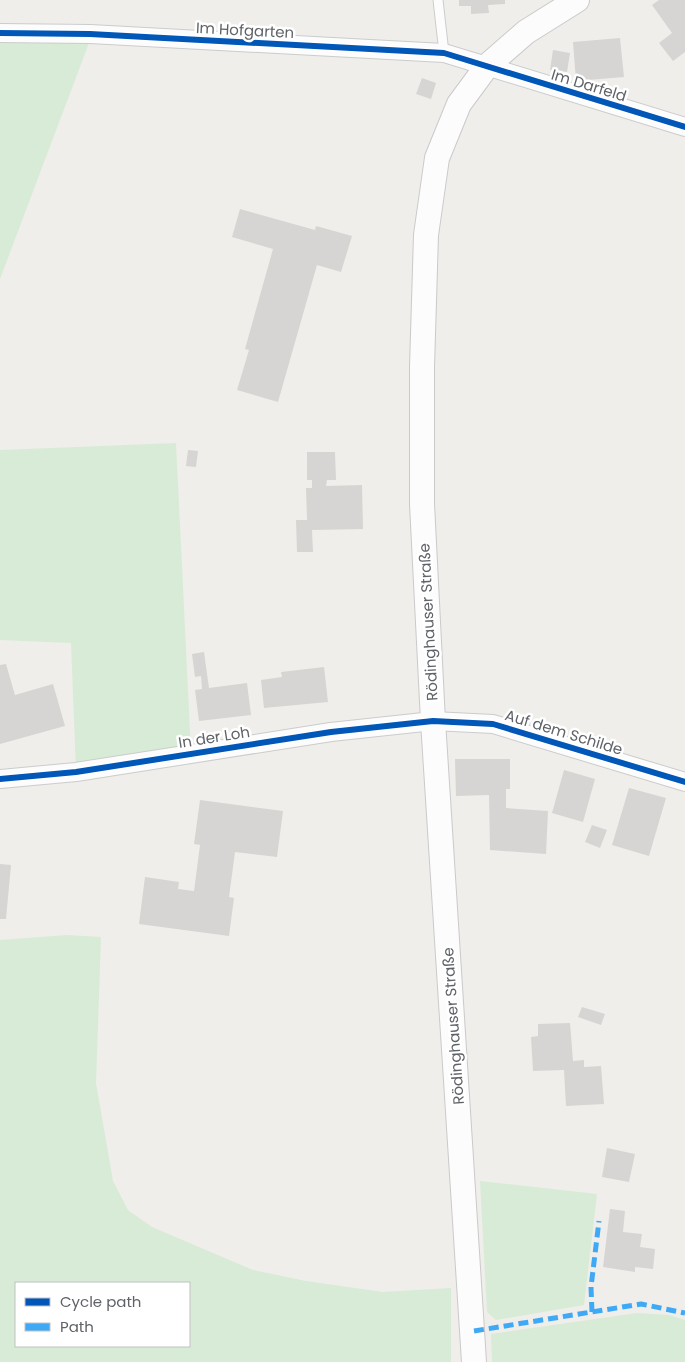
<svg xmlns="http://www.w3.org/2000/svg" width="685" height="1362" font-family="Poppins,sans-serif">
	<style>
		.green { fill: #d8ebd6; fill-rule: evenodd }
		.building { fill: #d6d5d3 }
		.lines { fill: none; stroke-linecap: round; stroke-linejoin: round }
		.service-casing { stroke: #cbcccc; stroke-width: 11 }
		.minor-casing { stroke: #cbcccc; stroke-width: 20 }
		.secondary-casing { stroke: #cacacb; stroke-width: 26 }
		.service { stroke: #fdfcfc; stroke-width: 9 }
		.minor { stroke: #fdfcfc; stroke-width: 18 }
		.secondary { stroke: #fdfcfc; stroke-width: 24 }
		.quiet { stroke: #3fa9f5; stroke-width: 5; stroke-dasharray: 10 5; stroke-linecap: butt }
		.cycleway-casing { stroke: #fff; stroke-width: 9 }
		.cycleway { stroke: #0057b8; stroke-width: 6 }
		.labels { text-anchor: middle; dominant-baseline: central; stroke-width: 5; stroke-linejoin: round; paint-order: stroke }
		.street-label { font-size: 15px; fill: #5f6368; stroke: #fff }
	</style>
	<rect width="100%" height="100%" fill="#efeeea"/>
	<path class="green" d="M0,34L92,35L0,279Z
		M176,443L191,752L76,771L71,643L0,640V450Z
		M67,935L101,937L96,1083L113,1181L128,1210L152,1227L253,1270L306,1281L383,1292L451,1288V1362H0V940ZM16,1283H189V1346H16Z
		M480,1181L597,1194L584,1305L496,1320L487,1312Z
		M637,1313L669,1315L685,1320V1362H492L491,1334Z"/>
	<path class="building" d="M459,0H505V4L488,5L489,13L471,14V6H459Z
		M659,0H685V52L673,61L659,43L672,33L652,5Z
		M620,38L624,77L576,81L573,42Z
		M553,50L570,53L567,72L550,70Z
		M422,78L436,83L431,99L416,94Z
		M240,209L315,230L316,226L352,236L341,272L317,265L278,402L237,390L249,350L245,349L273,249L232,237Z
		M188,450L198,451L196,467L186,466Z
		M307,452H335L336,480H327L326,486L362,485L363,529L312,530L313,552H297L296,520H307L306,488H312V480H307Z
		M204,652L209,688L247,683L251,715L199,721L195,690L202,689L201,676L195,677L192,654Z
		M6,664L15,695L53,684L65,726L0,744V665Z
		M324,667L328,702L264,708L261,680L282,677L281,672Z
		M455,759H510V789H506V808L548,811L546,854L490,850L489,795L456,796Z
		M564,770L595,779L583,822L552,813Z
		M629,788L666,798L649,856L612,845Z
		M200,800L283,811L277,857L235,852L229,897L234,898L229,936L139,924L145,877L179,882L178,889L194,891L200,845L194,844Z
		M592,825L607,830L600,848L585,842Z
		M0,864L11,865L6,919H0Z
		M582,1007L605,1014L601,1025L578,1017Z
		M570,1023L573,1061L584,1060V1067L601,1066L604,1104L566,1106L564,1070L533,1071L531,1037L538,1036V1024Z
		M607,1148L635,1154L629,1182L602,1177Z
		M610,1209L625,1211L623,1232L642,1234L640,1247L655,1249L653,1269L635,1267V1272L603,1267Z"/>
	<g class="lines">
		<g class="service-casing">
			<path id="service" d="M438,0L444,53"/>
		</g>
		<g class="minor-casing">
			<path id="minor" d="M0,33L90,34L444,53L685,127
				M0,779L76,772L331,732L433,721L493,724L685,782"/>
		</g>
		<g class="secondary-casing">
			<path id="secondary" d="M474,1362L433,721L422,504V367L426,235L437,158L459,104L487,66L526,32L577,0"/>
		</g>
		<use href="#service" class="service"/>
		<use href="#minor" class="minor"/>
		<use href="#secondary" class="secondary"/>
		<path class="quiet" d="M592,1312L591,1287L599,1221
			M474,1331L641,1304L685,1313"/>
		<g class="cycleway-casing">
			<path id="cycleway" d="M0,33L90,34L444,53L685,127
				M0,779L76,772L331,732L433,721L493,724L685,782"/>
		</g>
		<use href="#cycleway" class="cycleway"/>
	</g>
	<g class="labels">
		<g class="street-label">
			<text transform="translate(245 30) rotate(3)">Im Hofgarten</text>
			<text transform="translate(589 85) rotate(17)">Im Darfeld</text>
			<text transform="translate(428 622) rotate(-93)">Rödinghauser Straße</text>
			<text transform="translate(564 732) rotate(17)">Auf dem Schilde</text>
			<text transform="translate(214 737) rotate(-9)">In der Loh</text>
			<text transform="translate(453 1026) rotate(-94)">Rödinghauser Straße</text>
		</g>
	</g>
	<rect x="15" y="1282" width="175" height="65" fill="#ffffff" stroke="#bfc1c3"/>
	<rect x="25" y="1298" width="25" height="8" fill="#0057b8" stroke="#bfc1c3"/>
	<text x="60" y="1307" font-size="15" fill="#5f6368">Cycle path</text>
	<rect x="25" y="1323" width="25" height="8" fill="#3fa9f5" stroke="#bfc1c3"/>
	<text x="60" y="1332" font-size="15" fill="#5f6368">Path</text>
</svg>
